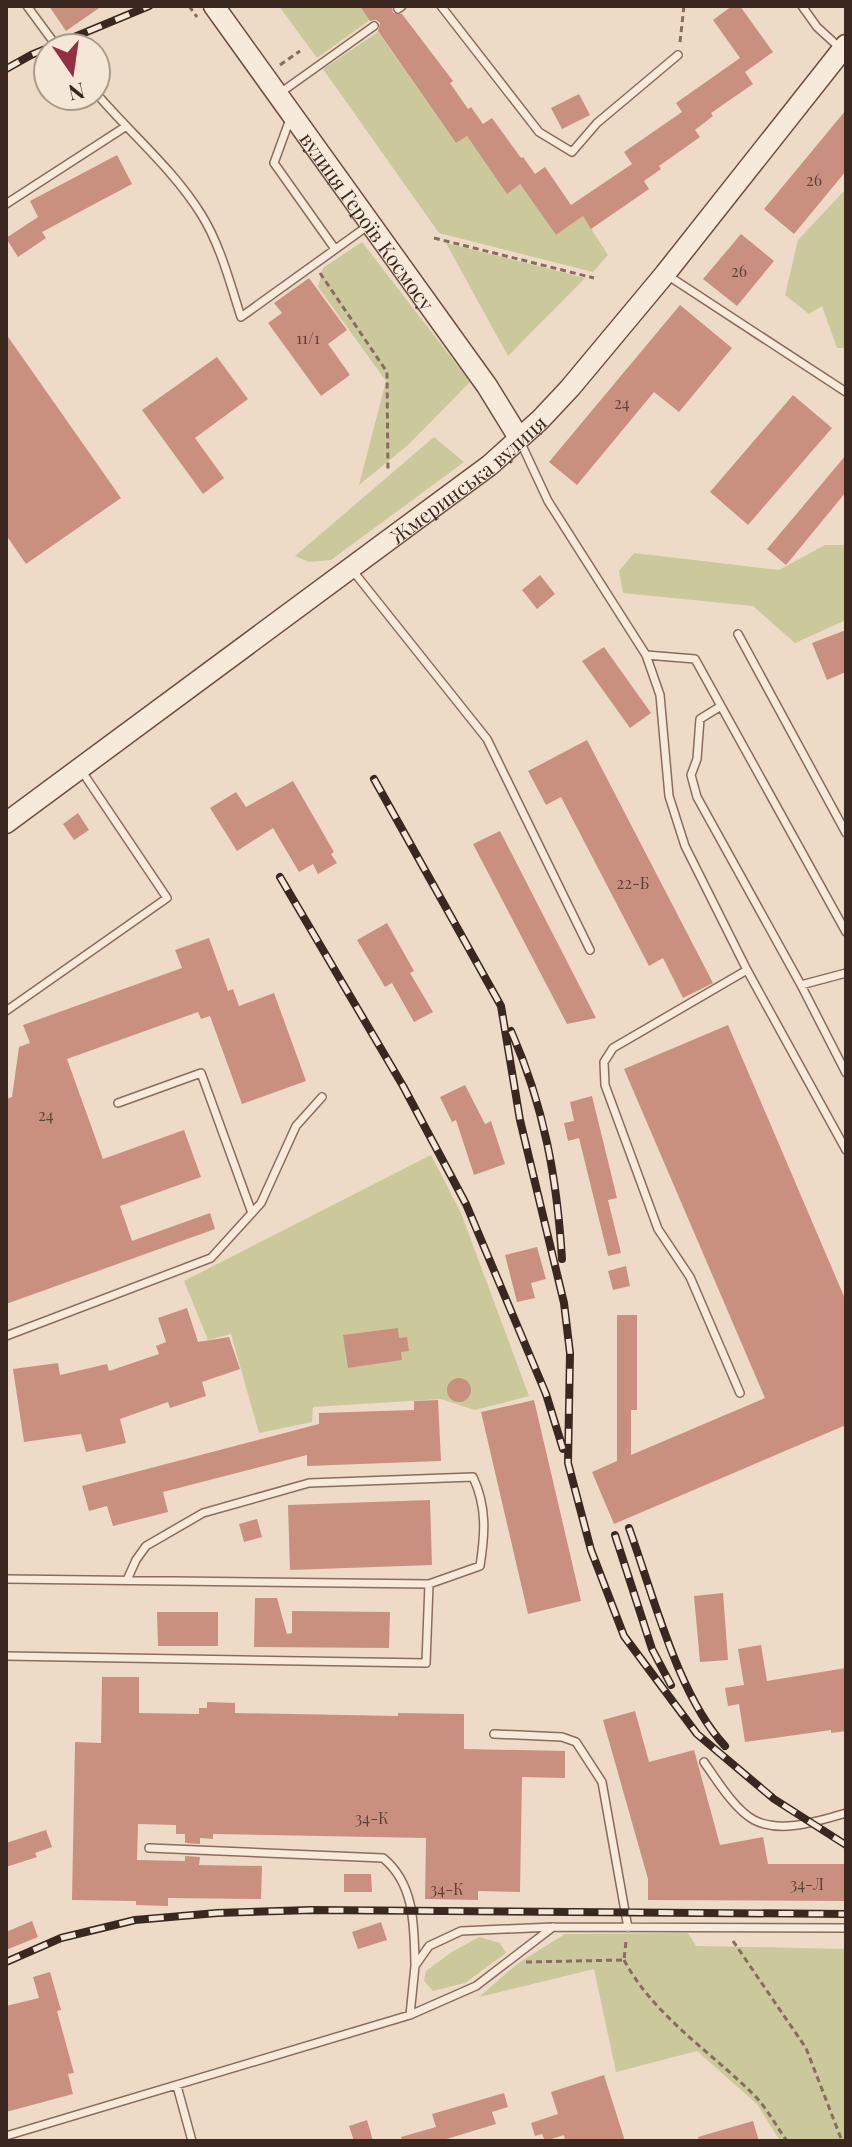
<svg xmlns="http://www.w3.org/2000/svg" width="852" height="2147" font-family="'Playfair Display',serif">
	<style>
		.green { fill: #cbc89c }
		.building { fill: #ca907f }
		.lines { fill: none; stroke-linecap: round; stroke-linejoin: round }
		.service-casing { stroke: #896c5d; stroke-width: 10 }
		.secondary-casing { stroke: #6b4e40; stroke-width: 23 }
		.path { stroke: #896c5d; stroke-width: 3; stroke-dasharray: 6 4; stroke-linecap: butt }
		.service { stroke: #f8eadb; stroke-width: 7 }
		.secondary { stroke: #f8eadb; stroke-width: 20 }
		.rail-casing { stroke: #3a2820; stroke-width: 8 }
		.rail { stroke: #f5e7d7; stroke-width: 5; stroke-dasharray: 15; stroke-linecap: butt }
		.labels { text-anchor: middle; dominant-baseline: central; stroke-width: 6; stroke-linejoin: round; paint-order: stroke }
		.number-label { font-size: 16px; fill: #5e4238 }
		.street-label { font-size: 20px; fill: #3a2820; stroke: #f5e7d7 }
	</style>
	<rect width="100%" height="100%" fill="#eddbc8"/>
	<path class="green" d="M279,6H360L370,20L317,58Z
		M378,32L456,143L467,136L507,193L520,184L556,235L583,216L608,255L593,272L439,233L323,69Z
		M844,191L846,195V348H837L822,306L809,314L785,295L798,240Z
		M362,242L470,382L408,445L359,485L386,381L318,287L323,268Z
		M446,243L585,278L508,356Z
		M434,437L464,462L331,560L309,562L295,556Z
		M825,545H846V620L795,643L753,606L623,593L619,571L634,553L779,570Z
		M431,1155L461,1213L529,1396L475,1410L441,1399L313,1407L312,1422L259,1433L231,1334L208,1340L184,1281Z
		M688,1933L696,1946L846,1949V2141H780L757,2104L697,2051L616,2072L594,1969L479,1997L517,1964L565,1934Z
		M479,1937L500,1943L506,1953L465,1983L433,1991L424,1981L426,1971L452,1952Z"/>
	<path class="building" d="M49,6H102L66,31Z
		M360,6H392L393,13L402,14L453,81L450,83L468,109L471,107L483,124L492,118L521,158L523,157L535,174L545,167L571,205L632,164L624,152L682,112L676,103L740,58L713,20L732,6H740L773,52L745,72L753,84L711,113L713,116L695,130L700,137L659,166L661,169L644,181L649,189L591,229L583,216L556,235L520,184L507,194L467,136L456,143L378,31L380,23L376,20L370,21Z
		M579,94L590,115L562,129L551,108Z
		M846,110V171L794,234L764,209Z
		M117,155L132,184L42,232L46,238L18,257L6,238L38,217L30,201Z
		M741,234L774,261L737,306L703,279Z
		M309,278L347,330L328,344L350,375L321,396L268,323L282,313L274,303Z
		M680,305L732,348L679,412L654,392L577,485L549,462Z
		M6,334L121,498L26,564L6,535Z
		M217,357L248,399L195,438L224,478L203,494L142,410Z
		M793,395L832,428L748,525L710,492Z
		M846,455V492L786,565L767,549Z
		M540,575L555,594L537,609L522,590Z
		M846,630V672L827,680L812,643Z
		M604,647L651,713L630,728L582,661Z
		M587,740L713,983L683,998L663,958L649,966L561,797L546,805L528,771Z
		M293,781L334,852L331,854L337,863L318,874L313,864L299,872L273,828L237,851L210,808L236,792L246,807Z
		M78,813L89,830L74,840L63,824Z
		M500,831L596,1018L567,1024L473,844Z
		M387,923L414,971L410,973L433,1012L414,1022L392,983L385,987L357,940Z
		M209,938L228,991L233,989L239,1006L274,993L306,1081L242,1104L210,1016L201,1019L198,1012L67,1059L103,1159L184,1130L201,1177L120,1206L132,1241L210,1213L215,1229L6,1304V1099L12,1097L19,1047L30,1043L23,1025L182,968L175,950Z
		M728,1025L846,1301V1425L614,1524L592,1472L617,1461V1315H637V1410H631V1455L765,1398L624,1069Z
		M465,1085L485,1124L491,1121L505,1164L474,1175L456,1120L452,1122L440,1097Z
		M592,1096L617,1198L608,1200L621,1253L608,1256L579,1138L568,1141L564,1123L574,1121L570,1102Z
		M537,1247L546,1279L531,1283L535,1298L517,1302L505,1255Z
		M626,1266L630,1286L613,1290L608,1271Z
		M187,1308L198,1342L229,1337L240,1369L202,1382L206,1396L170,1408L168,1402L120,1419L126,1443L86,1452L81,1434L24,1442L13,1369L58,1363L60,1375L107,1364L109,1371L159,1354L156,1346L166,1342L158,1318Z
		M398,1328L399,1338L407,1337L409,1351L401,1352L402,1360L348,1368L343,1335Z
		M447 1390a12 12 0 1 1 24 0a12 12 0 1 1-24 0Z
		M438,1400L441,1461L307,1466V1455L163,1492L168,1512L113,1526L107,1506L89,1511L82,1486L319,1424V1413L414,1410V1401Z
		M534,1400L581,1601L528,1614L481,1412Z
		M430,1500L432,1565L290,1570L288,1505Z
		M257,1519L262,1537L244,1542L239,1524Z
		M723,1593L728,1660L700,1662L694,1596Z
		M255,1598H277L287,1634L292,1633V1611L390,1612L389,1648L254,1647Z
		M157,1612H218V1646H158Z
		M761,1645L767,1681L846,1668V1731L831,1733V1730L745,1742L739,1704L728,1706L725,1688L744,1685L738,1649Z
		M102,1677H139V1713L199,1714V1708H207V1702L235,1703V1713L398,1716V1713L464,1714V1749L565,1751V1778L522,1777L520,1892L478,1891V1900L425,1899L426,1838L213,1834V1839L200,1838V1844L185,1843V1834H176V1825L138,1824L137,1860L185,1861V1856L200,1857L199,1865L262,1866L261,1899L168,1898V1906L136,1905V1901L72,1900L75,1742L101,1743Z
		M635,1711L649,1762L694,1750L720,1845L763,1837L768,1864H846V1901L648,1900V1879L603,1720Z
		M46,1830L52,1847L35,1853L37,1857L6,1867V1843Z
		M344,1874H371L372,1892H344Z
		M32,1921L38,1937L6,1950V1932Z
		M381,1922L387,1940L358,1949L352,1932Z
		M50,1972L61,2010L57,2011L74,2073L68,2074L73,2094L6,2112V2006L39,1998L33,1977Z
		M604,2075L625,2141H565L564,2135L545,2141L542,2134L535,2136L531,2123L558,2114L551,2092Z
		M504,2093L508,2107L492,2112L496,2124L440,2141H402L401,2137L436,2127L432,2114Z
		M367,2120L373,2141H354L349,2126Z
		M753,2121L759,2141H699L698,2137Z"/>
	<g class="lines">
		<g class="service-casing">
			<path id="service" d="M27,6L58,48
				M441,6L539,132L572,152L597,123L678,55
				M802,6L817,27L841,49
				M398,9L402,6
				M96,93C130,133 173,169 201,214C220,244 230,283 241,317L369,225
				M280,93L374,26
				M290,119L274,163L335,249
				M6,204L125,127
				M667,275L846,392
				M520,441L548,501L646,655L660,695L669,796L685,846L747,970L846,1150
				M353,571L487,739L590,950
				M738,634L846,833
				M646,655L695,659L846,932
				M721,706L700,719L697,759L691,775L697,797L801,985L846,1073
				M801,985L846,973
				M6,1011L167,898L81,770
				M118,1103L201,1073L252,1213
				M6,1336L211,1258L261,1203L296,1126L322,1097
				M740,1393L690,1277L658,1229L605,1085L604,1062L613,1048L747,970
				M6,1579L429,1584L480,1566C485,1534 487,1507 473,1477L309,1483L203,1513L146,1546L136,1560L127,1580
				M6,1656L426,1663L429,1584
				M494,1734L562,1737L576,1742L602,1782L628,1928
				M704,1762C716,1779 735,1810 754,1820C781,1834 818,1821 846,1813
				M149,1848L383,1858C415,1884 414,1926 415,1964
				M410,2015L415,1966L429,1946L461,1931L553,1927L846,1928
				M177,2086L192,2141
				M6,2136L410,2015L476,1986L553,1927"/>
		</g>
		<g class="secondary-casing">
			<g id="secondary">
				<path id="s1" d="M214,6L487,386L519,438"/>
				<path id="s2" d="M6,823L490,465L540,420L570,388L665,274L846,45"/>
			</g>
		</g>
		<path class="path" d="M189,6L197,17
			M680,42L684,6
			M280,65L300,51
			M434,238L594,278
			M320,273L387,372L388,472
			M733,1941L806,2048L842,2141
			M624,1960C654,2016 710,2051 754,2095C767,2108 776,2126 787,2141
			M526,1962L624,1960L626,1941"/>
		<use href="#service" class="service"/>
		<use href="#secondary" class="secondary"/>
		<g class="rail-casing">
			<path id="rail" d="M6,69L31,55L149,6
				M374,779L501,1006L520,1120L564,1303L570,1353L568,1463L591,1550L624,1636L697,1734L774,1799L846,1845
				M280,877L403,1086L466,1204L546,1394L563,1449
				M511,1031C544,1106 557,1178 562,1259
				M629,1528C653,1594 678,1696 725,1746
				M615,1535L652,1649L671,1685
				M6,1962L61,1938L135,1920L217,1913L311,1910L846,1914"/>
		</g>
		<use href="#rail" class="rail"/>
	</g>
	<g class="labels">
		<g class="number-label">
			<text x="814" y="179">26</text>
			<text x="739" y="270">26</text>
			<text x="308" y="337">11/1</text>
			<text x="622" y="402">24</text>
			<text x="633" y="882">22-Б</text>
			<text x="46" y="1114">24</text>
			<text x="372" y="1817">34-К</text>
			<text x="807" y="1883">34-Л</text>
			<text x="447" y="1888">34-К</text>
		</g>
		<g class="street-label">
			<text stroke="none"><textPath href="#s1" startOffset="264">вулиця Героїв Космосу</textPath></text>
			<text stroke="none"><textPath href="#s2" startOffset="576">Жмеринська вулиця</textPath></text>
		</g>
	</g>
	<rect width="852" height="2147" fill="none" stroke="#3a2820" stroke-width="16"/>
	<g transform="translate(72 72) rotate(167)"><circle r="38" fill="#f5e7d7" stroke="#aa9b8e" stroke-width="2"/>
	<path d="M0-6L14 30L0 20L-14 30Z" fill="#962f43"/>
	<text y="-12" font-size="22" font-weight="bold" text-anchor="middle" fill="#3a2820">N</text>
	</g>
</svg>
